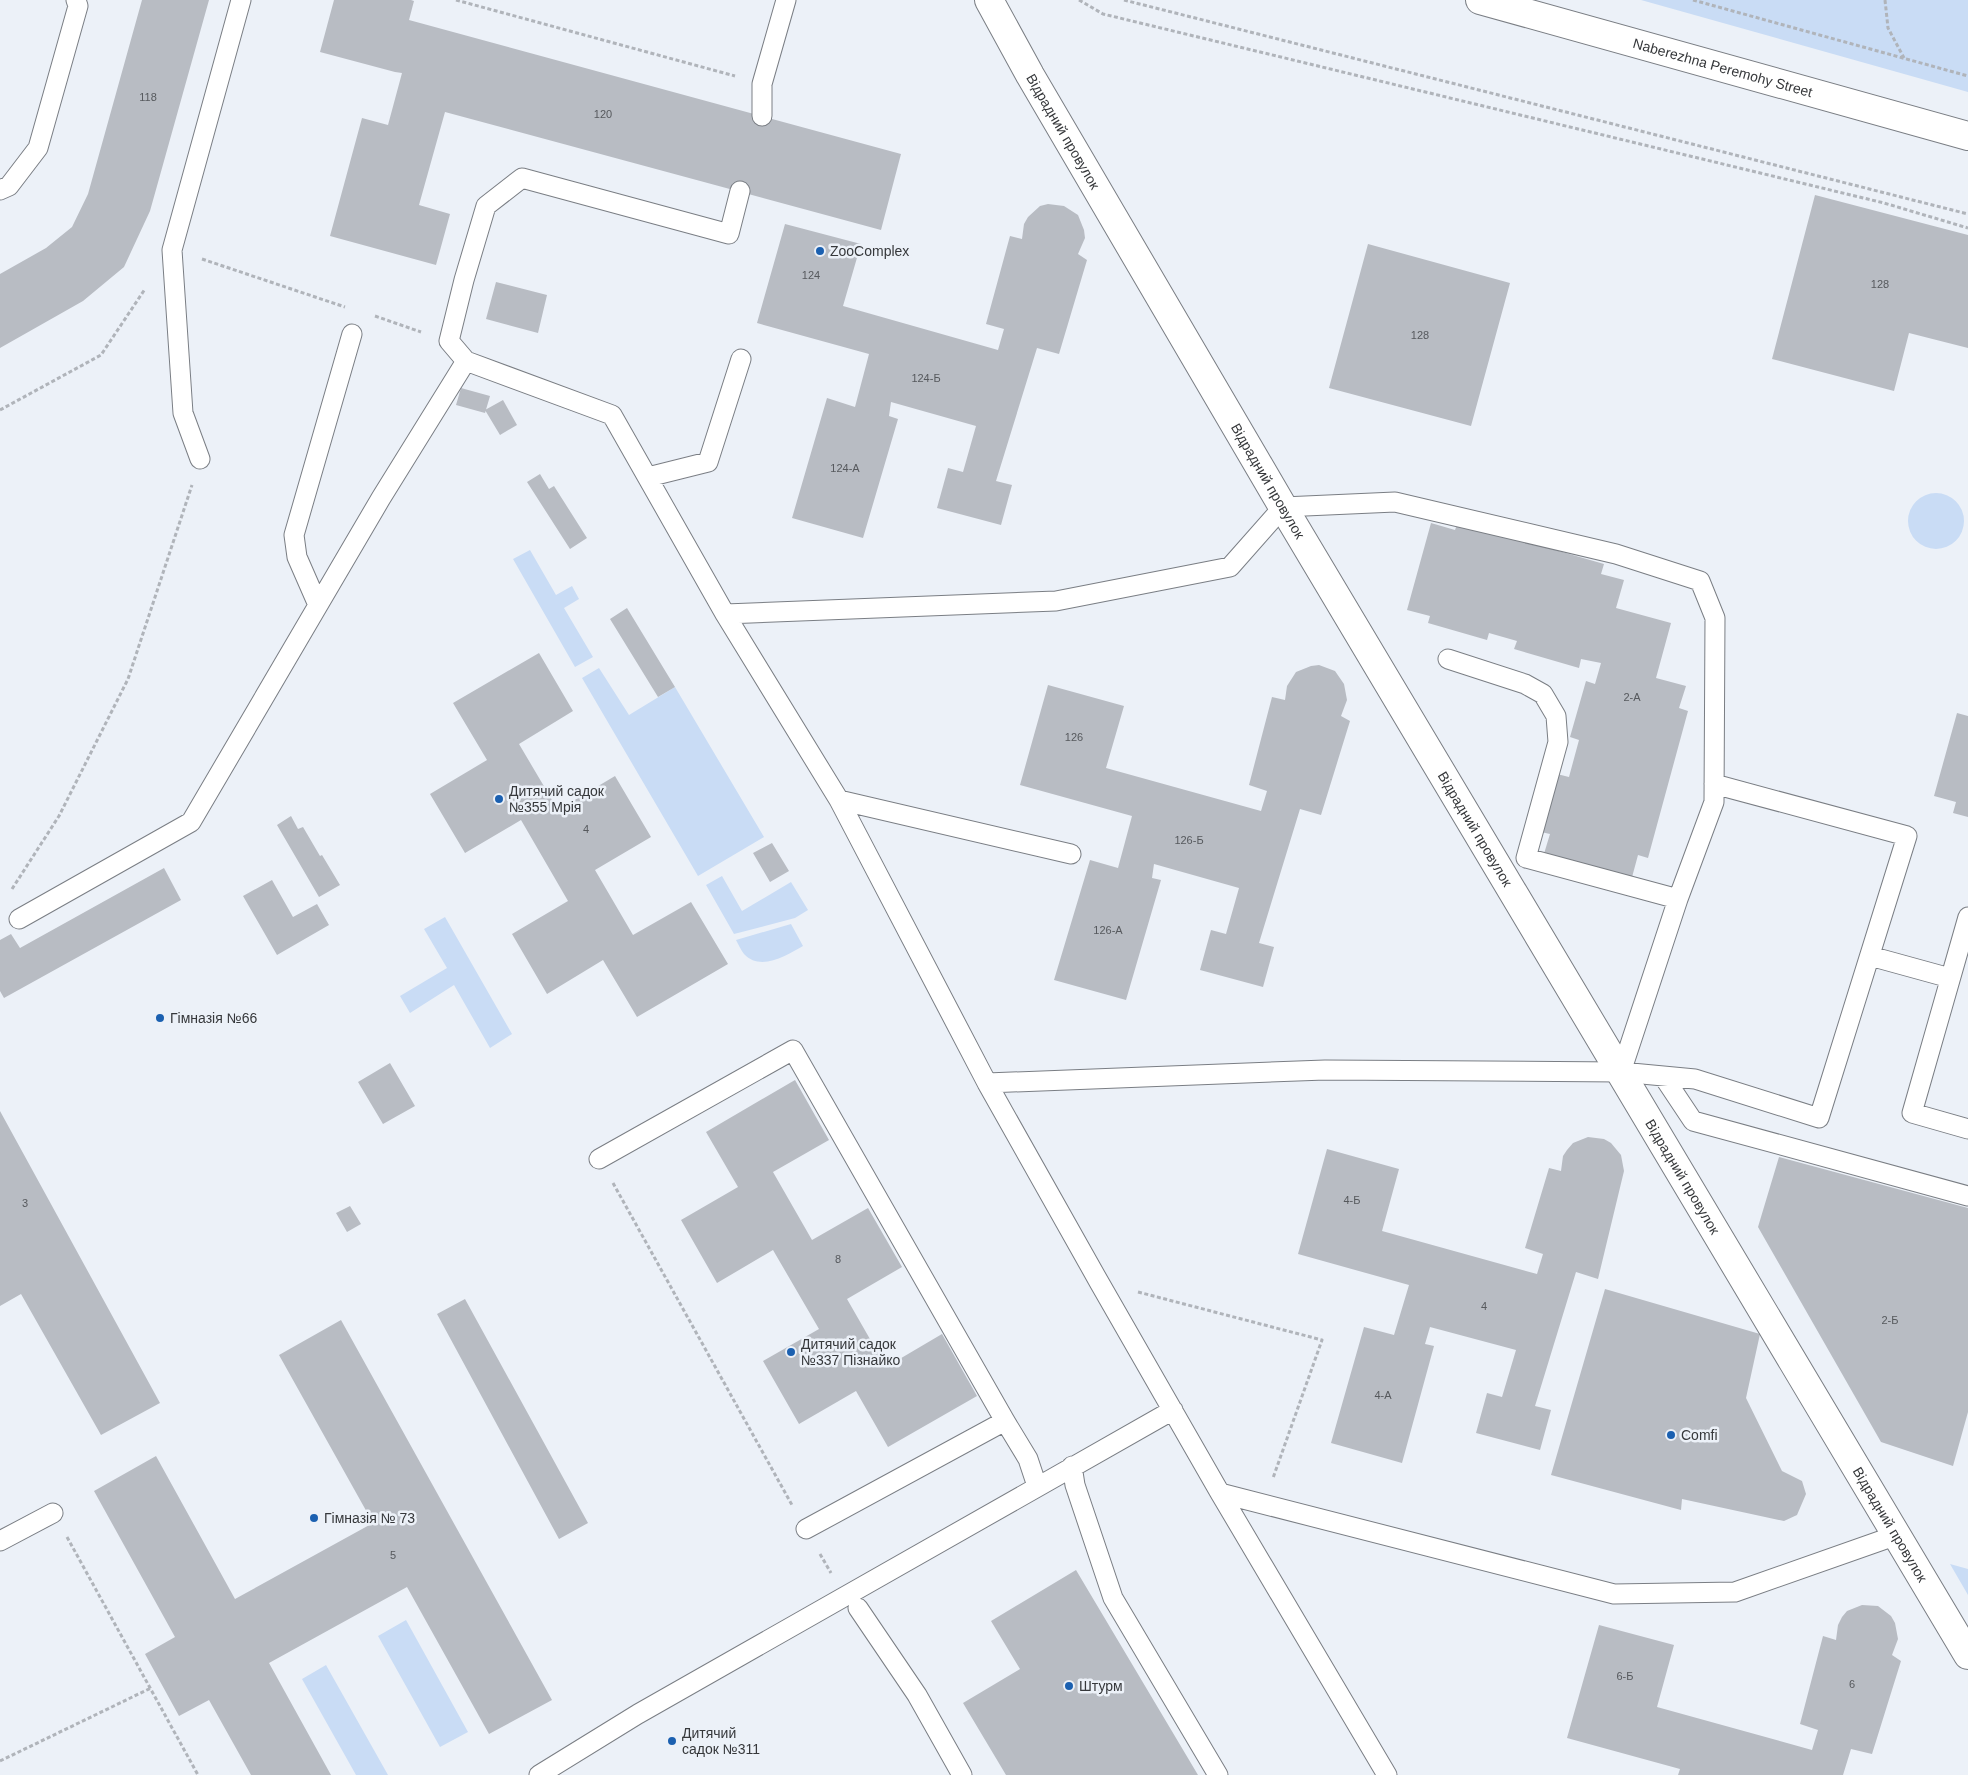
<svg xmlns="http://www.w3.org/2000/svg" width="1968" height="1775" font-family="Helvetica,sans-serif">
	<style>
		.green { fill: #c9dcf5 }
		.building { fill: #b8bcc3 }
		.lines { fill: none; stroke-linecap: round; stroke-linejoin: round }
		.service-casing { stroke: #7a7e84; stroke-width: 21 }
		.minor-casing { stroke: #7a7e84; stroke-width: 30 }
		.primary-casing { stroke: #7a7e84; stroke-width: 30 }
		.path { stroke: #b0b4ba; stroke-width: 3; stroke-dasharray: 4 2.5; stroke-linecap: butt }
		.service { stroke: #fff; stroke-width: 19 }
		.minor { stroke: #fff; stroke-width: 28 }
		.primary { stroke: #fff; stroke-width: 28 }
		.poi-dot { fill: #1b60b0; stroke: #ecf1f8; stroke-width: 2 }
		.labels { text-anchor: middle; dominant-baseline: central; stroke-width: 5; stroke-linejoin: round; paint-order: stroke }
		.number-label { font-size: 11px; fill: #56595d }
		.street-label { font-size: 14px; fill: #36383b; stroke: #ecf1f8 }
		.poi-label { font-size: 14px; fill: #36383b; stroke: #ecf1f8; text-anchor: start }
	</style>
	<rect width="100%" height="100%" fill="#ecf1f8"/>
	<path class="green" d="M1641,0H1968V92Z
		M1908 521a28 28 0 1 1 56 0a28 28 0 1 1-56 0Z
		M530,550L556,595L572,586L579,599L564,608L593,657L575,667L513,559Z
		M599,668L629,715L675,687L764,837L698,876L582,678Z
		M722,876L742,911L791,882L808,910L795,918L734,934L706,885Z
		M445,917L512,1034L490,1048L454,985L410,1013L400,996L447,968L424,929Z
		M791,924L803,946C787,955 761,972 744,954C741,950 738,944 736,940Z
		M1950,1564L1968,1569V1595Z
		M406,1620L468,1732L440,1747L378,1636Z
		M326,1665L388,1775H356L302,1679Z"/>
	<path class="building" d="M142,0H209L150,211L124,267L83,301L0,348V274L46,248L72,227L88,194Z
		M334,0H411L414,1L409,20L901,154L881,230L445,112L419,205L450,214L436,265L330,236L362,118L388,125L402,73L395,72L320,52Z
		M1815,195L1968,235V348L1909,333L1894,391L1772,359Z
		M1048,204L1064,206L1078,215L1084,230L1085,238L1078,254L1087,260L1059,354L1037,348L996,481L1012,485L1001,525L937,508L948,468L963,472L976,426L891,402L889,416L898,419L863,538L792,518L827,398L855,407L869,354L757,323L785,224L861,244L843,306L998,350L1004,329L986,324L1010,236L1022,239L1024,224L1028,217L1040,206Z
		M1368,244L1510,283L1471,426L1329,388Z
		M496,282L547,295L538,333L486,319Z
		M461,388L490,396L485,413L456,405Z
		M503,400L517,425L500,435L485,410Z
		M540,474L549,489L554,486L587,538L570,549L527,482Z
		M1458,522L1604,564L1601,574L1624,580L1616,608L1671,623L1656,678L1686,686L1679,708L1688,711L1648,858L1638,855L1631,881L1543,857L1550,834L1541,832L1557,774L1569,777L1579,740L1570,737L1586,681L1595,684L1601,663L1581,659L1579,668L1514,649L1517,641L1489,633L1487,640L1428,623L1430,616L1407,610L1431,523L1455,530Z
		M627,608L675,687L658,697L610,619Z
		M539,653L573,711L519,744L558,810L615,776L651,837L595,870L633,935L691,902L728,964L637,1017L603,960L547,994L512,934L568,901L521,820L465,853L430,794L487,760L453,703Z
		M1319,665L1335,671L1344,684L1347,700L1341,716L1350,721L1321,815L1300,809L1259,943L1274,947L1263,987L1200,970L1211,930L1226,934L1239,888L1154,864L1152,878L1161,880L1126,1000L1054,980L1090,860L1118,868L1132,816L1020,785L1048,685L1124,706L1106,768L1261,811L1267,791L1249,785L1272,697L1285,700L1287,686L1296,672L1311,666Z
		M1957,713L1968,716V817L1953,813L1956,802L1934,796Z
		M291,816L298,829L303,827L320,856L322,855L340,885L319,897L277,825Z
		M772,843L789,871L770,882L753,853Z
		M164,868L181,900L4,998L0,991V940L11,934L20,948Z
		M272,880L293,917L317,904L329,925L277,955L243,896Z
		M390,1063L415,1106L383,1124L358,1082Z
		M795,1080L829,1140L773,1172L812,1240L868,1208L902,1267L847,1299L886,1367L942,1334L977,1396L888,1447L856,1391L799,1424L763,1361L819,1329L773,1250L717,1283L681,1220L738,1187L706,1132Z
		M0,1111L160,1403L101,1435L21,1294L0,1306Z
		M1588,1137L1604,1139L1611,1143L1621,1155L1624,1171L1598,1279L1576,1272L1535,1406L1551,1410L1540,1450L1476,1433L1487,1393L1502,1397L1516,1350L1430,1327L1425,1344L1434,1346L1402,1463L1331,1443L1364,1327L1394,1335L1409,1285L1298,1254L1327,1149L1399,1169L1382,1231L1537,1274L1543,1254L1525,1248L1549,1168L1561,1171L1563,1156L1567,1150L1573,1143Z
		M1779,1157L1968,1208V1412L1953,1466L1881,1442L1758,1227Z
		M350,1206L361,1224L347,1232L336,1213Z
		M1605,1289L1760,1334L1746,1398L1782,1471L1802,1481L1806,1494L1797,1515L1784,1521L1682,1499L1681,1510L1551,1475Z
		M465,1299L588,1523L559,1539L437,1314Z
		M341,1320L552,1700L489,1734L407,1587L269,1663L331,1775H251L209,1700L179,1716L145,1654L175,1637L94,1491L156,1456L235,1599L373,1523L279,1355Z
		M1076,1570L1198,1775H1006L963,1703L1020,1669L991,1621Z
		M1862,1605L1878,1606L1891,1616L1895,1623L1898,1639L1892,1655L1901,1661L1872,1754L1851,1749L1843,1775H1678L1680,1769L1567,1738L1599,1625L1674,1645L1657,1707L1812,1750L1818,1730L1800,1724L1823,1636L1836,1640L1838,1625L1842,1617L1847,1611Z"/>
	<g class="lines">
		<g class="service-casing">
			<path id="service" d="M762,116V84L786,0
				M0,190L9,186L38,148L78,6L76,0
				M740,191L729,234L522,178L486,206L464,280L449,341L466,361L612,415L725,614L839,800L987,1083L1099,1282L1220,1493L1387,1775
				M200,459L183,413L172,250L241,0
				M648,477L708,462L741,359
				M318,605L297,557L294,535L352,334
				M725,614L1056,601L1230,567L1283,507L1395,502L1616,554L1700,581L1715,618L1714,802L1678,899L1621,1072
				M1448,659L1525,684L1543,694L1556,716L1558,742L1526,858L1678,899
				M839,800L1071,854
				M1968,917L1912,1113L1968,1129
				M19,919L191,822L381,498L466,361
				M1870,956L1950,978
				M1663,1076L1693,1121L1968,1196
				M987,1083L1325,1070L1621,1072L1695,1079L1819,1118L1907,836L1714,784
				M599,1159L793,1050L1005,1421
				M1072,1466L1075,1485L1113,1598L1218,1775
				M1220,1493L1614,1594L1735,1592L1897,1535
				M806,1529L1005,1421L1028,1459L1037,1486
				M0,1541L53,1513
				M858,1608L917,1695L962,1775
				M539,1775L638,1714L1173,1410"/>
		</g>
		<g class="minor-casing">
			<g id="minor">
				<path id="s1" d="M989,0L1030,75L1283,507L1968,1655"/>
			</g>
		</g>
		<g class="primary-casing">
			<g id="primary">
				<path id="s2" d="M1480,0L1968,136"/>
			</g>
		</g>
		<path class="path" d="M456,0L735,76
			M1079,0L1103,14L1884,203L1968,228
			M1124,0L1968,214
			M1693,0L1968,76
			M1885,0L1888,28L1904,58
			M202,259L345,307
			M375,316L421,332
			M0,410L101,355L145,289
			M12,889L59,816L128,679L192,485
			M613,1183L792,1505
			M1138,1292L1322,1340L1273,1478
			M67,1537L198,1775
			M820,1554L831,1573
			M0,1761L151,1688"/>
		<use href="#service" class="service"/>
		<use href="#minor" class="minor"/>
		<use href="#primary" class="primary"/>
	</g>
	<g class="poi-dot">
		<circle cx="820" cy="251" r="5"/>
		<circle cx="499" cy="799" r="5"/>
		<circle cx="160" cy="1018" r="5"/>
		<circle cx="791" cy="1352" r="5"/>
		<circle cx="1671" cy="1435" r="5"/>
		<circle cx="314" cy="1518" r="5"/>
		<circle cx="1069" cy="1686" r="5"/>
		<circle cx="672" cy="1741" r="5"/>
	</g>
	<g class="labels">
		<g class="number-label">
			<text x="148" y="97">118</text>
			<text x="603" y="114">120</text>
			<text x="811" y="275">124</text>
			<text x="1880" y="284">128</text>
			<text x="1420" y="335">128</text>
			<text x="926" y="378">124-Б</text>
			<text x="845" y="468">124-А</text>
			<text x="1632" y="697">2-А</text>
			<text x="1074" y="737">126</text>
			<text x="586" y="829">4</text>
			<text x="1189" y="840">126-Б</text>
			<text x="1108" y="930">126-А</text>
			<text x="1352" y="1200">4-Б</text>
			<text x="25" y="1203">3</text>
			<text x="838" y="1259">8</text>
			<text x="1484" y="1306">4</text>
			<text x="1890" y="1320">2-Б</text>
			<text x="1383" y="1395">4-А</text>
			<text x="393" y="1555">5</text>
			<text x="1625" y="1676">6-Б</text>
			<text x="1852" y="1684">6</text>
		</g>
		<g class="street-label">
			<text stroke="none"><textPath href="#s2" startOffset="252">Naberezhna Peremohy Street</textPath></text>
			<text stroke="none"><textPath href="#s1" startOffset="151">Відрадний провулок</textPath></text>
			<text stroke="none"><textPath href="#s1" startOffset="556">Відрадний провулок</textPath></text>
			<text stroke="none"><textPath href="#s1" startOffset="961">Відрадний провулок</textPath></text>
			<text stroke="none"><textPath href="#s1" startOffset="1366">Відрадний провулок</textPath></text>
			<text stroke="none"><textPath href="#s1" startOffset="1771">Відрадний провулок</textPath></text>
		</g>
		<g class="poi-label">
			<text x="830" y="251">ZooComplex</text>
			<text x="509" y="791">Дитячий садок<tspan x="509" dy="16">№355 Мрія</tspan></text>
			<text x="170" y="1018">Гімназія №66</text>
			<text x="801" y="1344">Дитячий садок<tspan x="801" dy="16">№337 Пізнайко</tspan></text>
			<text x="1681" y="1435">Comfi</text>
			<text x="324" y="1518">Гімназія № 73</text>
			<text x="1079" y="1686">Штурм</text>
			<text x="682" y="1733">Дитячий<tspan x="682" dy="16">садок №311</tspan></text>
		</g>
	</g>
</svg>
